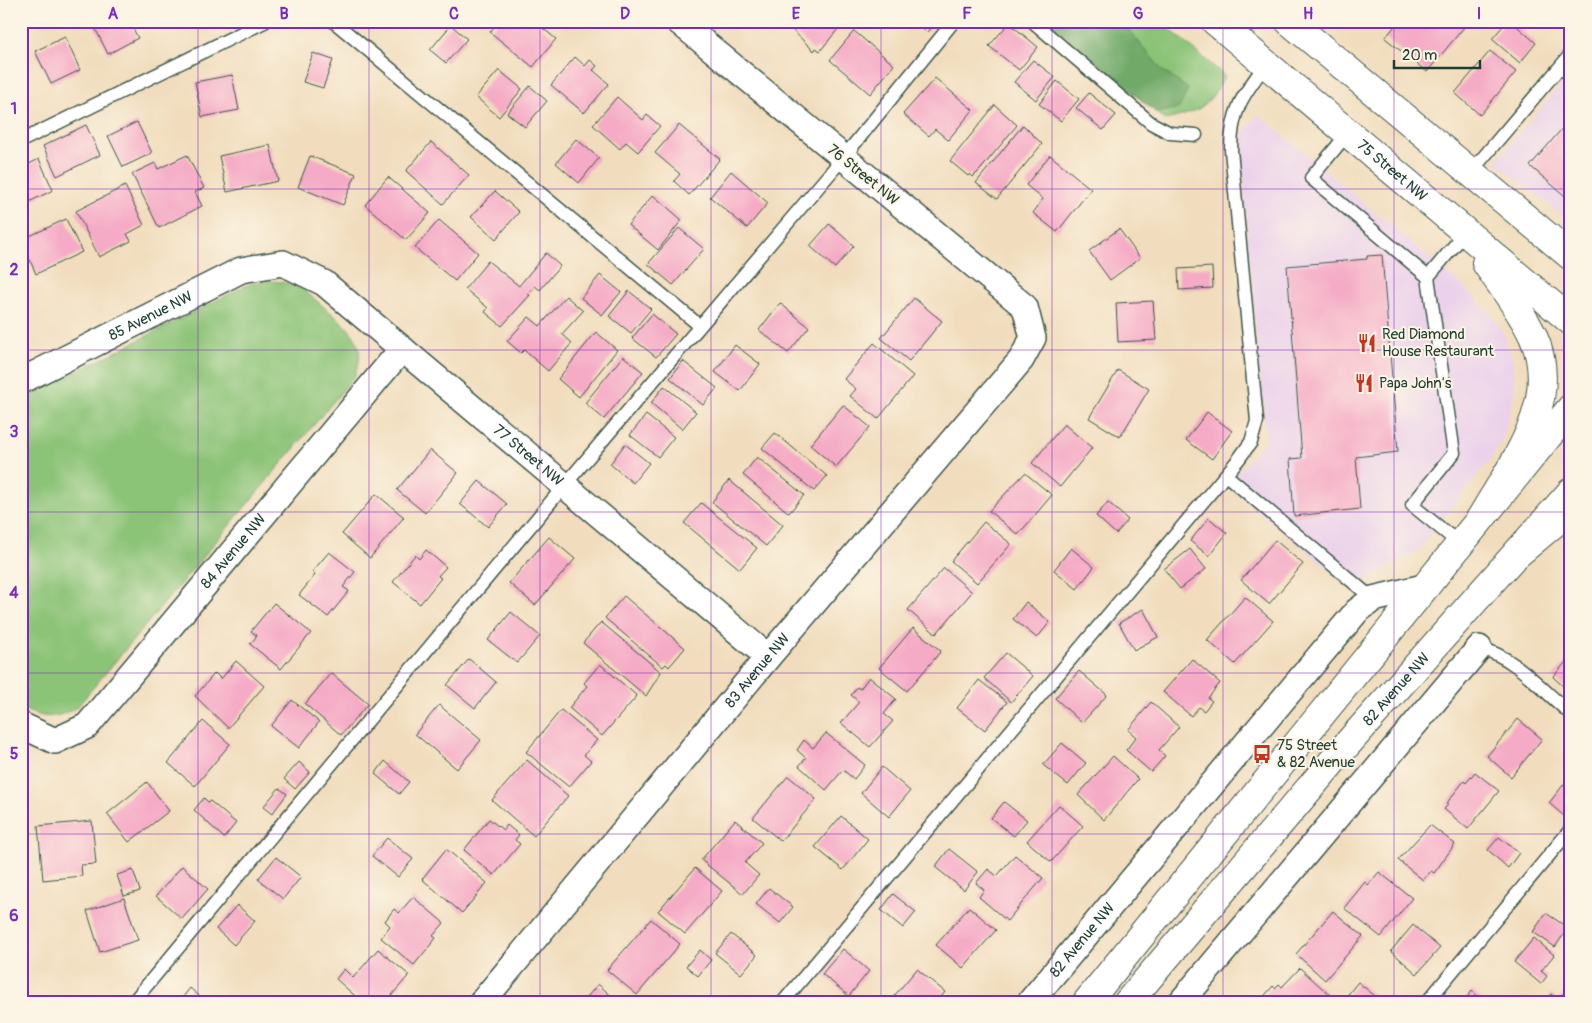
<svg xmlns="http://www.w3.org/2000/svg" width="1592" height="1023" font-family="Pangolin,sans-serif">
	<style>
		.built { fill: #ebd1eb }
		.green { fill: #8bc377; stroke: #558056 }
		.forest { fill: #70a968; stroke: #48734e }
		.building { fill: #f5abc6 }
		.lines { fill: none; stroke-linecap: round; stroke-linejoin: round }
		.lane-casing { stroke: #3e5549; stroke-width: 15 }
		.street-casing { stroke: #3e5549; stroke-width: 28 }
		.secondary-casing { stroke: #3e5549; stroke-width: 30 }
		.primary-casing { stroke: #3e5549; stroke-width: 30 }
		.lane { stroke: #fff; stroke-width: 12 }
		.street { stroke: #fff; stroke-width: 25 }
		.secondary { stroke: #fff; stroke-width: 28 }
		.primary { stroke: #fff; stroke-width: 28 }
		.grid { fill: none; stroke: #7b2cbf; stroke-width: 1; stroke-opacity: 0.55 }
		.labels { text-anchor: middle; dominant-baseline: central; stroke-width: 4; stroke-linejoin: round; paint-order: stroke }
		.street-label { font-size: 15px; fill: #1f3d34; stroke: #fcf5e5 }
		.poi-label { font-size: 15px; fill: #1f3d34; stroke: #fcf5e5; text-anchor: start }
		.neatline { fill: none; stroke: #7b2cbf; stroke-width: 2 }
		.grid-label { font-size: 16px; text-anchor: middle; font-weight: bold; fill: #7b2cbf }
	</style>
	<rect width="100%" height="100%" fill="#fcf5e5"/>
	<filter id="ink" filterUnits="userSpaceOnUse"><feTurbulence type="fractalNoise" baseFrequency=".02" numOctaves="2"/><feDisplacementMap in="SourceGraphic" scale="10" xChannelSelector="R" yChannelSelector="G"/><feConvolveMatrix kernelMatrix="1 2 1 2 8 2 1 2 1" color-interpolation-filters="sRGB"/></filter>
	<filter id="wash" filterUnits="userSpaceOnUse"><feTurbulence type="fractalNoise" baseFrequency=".0096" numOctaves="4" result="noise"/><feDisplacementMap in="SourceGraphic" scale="20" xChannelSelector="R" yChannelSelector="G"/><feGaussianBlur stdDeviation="1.12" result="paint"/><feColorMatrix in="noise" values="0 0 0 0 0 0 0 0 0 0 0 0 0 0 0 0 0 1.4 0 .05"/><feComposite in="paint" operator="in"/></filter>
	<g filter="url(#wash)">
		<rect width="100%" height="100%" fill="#f1ddbd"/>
		<path class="built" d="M1571,73V222L1495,162Z
			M1258,114L1463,286L1492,316L1504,335L1513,360L1515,388L1503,438L1492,457L1418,550L1351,588L1227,485L1266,440L1246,222L1242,134Z"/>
		<path class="green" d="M1047,21H1160L1225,76C1207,108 1200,112 1165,120Z
			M262,281C272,281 280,281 289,284C303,288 313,298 324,307C348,327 370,342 354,377L77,707C58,719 40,720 21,707V400L247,285Z"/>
		<path class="forest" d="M1047,21H1121L1163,71L1188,89L1179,108L1157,113Z"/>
		<g id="blocks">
			<path class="building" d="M102,21H129L138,38L108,54L94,26Z
				M499,21H534L556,39L533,67L490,32Z
				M783,21H840L843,23L820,51L816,48L814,51Z
				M915,21H936L927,32Z
				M1399,21H1460L1465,26L1427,72L1385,38Z
				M1507,21H1511L1536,43L1520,63L1492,39Z
				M1541,21H1554L1548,27Z
				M1009,23L1038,47L1019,70L989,46Z
				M451,25L467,39L446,63L430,50Z
				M854,31L894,65L870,94L830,60Z
				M65,37L80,70L51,84L35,51Z
				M1490,51L1516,72L1480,115L1455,93Z
				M313,53L333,60L323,88L303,82Z
				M575,57L585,66L590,60L597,66L593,70L609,84L584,113L551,85Z
				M1033,60L1055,77L1036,100L1014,82Z
				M499,70L522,89L499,117L476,97Z
				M232,75L239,110L202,117L195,82Z
				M935,78L973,110L948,140L935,129L929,136L903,114Z
				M1057,81L1079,99L1061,121L1039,104Z
				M530,86L547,101L525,127L507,113Z
				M1089,93L1116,115L1103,130L1076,108Z
				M617,97L643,120L647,115L660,126L638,152L626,142L620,149L593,125Z
				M995,105L1017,125L981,169L973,177L970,174L968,176L950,161Z
				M137,122L152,153L123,167L108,136Z
				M1566,124L1571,128V201L1530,166Z
				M86,125L100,155L57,176L43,146Z
				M679,125L720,159L689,195L674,181L680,174L655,153Z
				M1023,125L1042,144L997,199L976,183Z
				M576,139L599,158L579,183L556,163Z
				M431,142L469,175L443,204L406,171Z
				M270,145L278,181L227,192L219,156Z
				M187,155L204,188L195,192L202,206L159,228L132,174L155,163L158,169Z
				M1050,155L1091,189L1057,232L1033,213L1043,199L1026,185Z
				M310,156L356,174L343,205L298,187Z
				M39,159L53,190L21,206V168Z
				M731,171L768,203L747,228L710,197Z
				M388,177L430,213L406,240L365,205Z
				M125,186L144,225L127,234L131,241L99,257L76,211Z
				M495,191L519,212L496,239L471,217Z
				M653,195L682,220L658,250L628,225Z
				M66,219L82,252L36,274L21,240Z
				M439,220L478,253L455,281L415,248Z
				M829,224L854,246L835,268L810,246Z
				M679,228L704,249L673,285L648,264Z
				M1119,229L1140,258L1110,280L1089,251Z
				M546,253L560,266L540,290L535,286L528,294L530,295L502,326L485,312L488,308L465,289L488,261L519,286Z
				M1382,255L1398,452L1356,457L1360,509L1294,516L1290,459L1302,458L1287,266L1367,259V256Z
				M1212,267L1213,288L1179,290L1178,269Z
				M600,275L621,292L602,315L581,298Z
				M629,291L651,309L631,333L609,316Z
				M566,296L583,311L562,334L572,343L548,371L524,350L521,353L507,341L529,317L540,326Z
				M914,298L942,321L909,361L881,338Z
				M1153,301L1156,340L1118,342L1116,303Z
				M780,303L809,327L788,353L759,330Z
				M652,314L676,334L656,357L632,338Z
				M596,332L617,350L579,397L558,379Z
				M874,343L913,376L878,419L850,396L856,389L844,379Z
				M735,345L760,364L740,391L715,372Z
				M623,356L643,372L604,419L585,403Z
				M683,361L717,388L703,405L670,378Z
				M1118,370L1149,389L1120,437L1089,418Z
				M664,386L696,412L682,429L651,403Z
				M843,405L870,427L836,467L810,445Z
				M1207,412L1232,431L1212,459L1186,440Z
				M646,415L674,437L658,457L630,435Z
				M1064,424L1092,448L1060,487L1032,463Z
				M775,433L827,476L814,491L762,448Z
				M625,444L649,463L633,483L610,464Z
				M430,450L458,473L425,513L397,490Z
				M757,457L804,495L789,513L743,475Z
				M1025,473L1052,495L1018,535L989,511Z
				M729,480L783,525L766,546L712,502Z
				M479,481L507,504L488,527L460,504Z
				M376,494L404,517L370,558L342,534Z
				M1108,502L1128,520L1116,534L1096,516Z
				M701,503L757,548L740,569L684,523Z
				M1209,518L1227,533L1209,556L1190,541Z
				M984,522L1011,544L977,583L951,561Z
				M549,537L575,559L535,605L509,583Z
				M1275,540L1303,564L1269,604L1241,580Z
				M1071,548L1094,567L1077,589L1054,570Z
				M1190,549L1206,569L1180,589L1164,569Z
				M426,550L446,567L438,576L441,578L420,604L393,582L415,555L419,559Z
				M329,552L355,572L343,587L349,591L328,617L299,595L315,575L312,572Z
				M944,568L972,592L936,634L908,610Z
				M624,596L685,648L669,667L666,664L663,667L605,618Z
				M1245,597L1273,621L1235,664L1207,640Z
				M1026,602L1050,622L1037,638L1013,619Z
				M274,603L311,633L281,669L250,644L257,636L251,631Z
				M1143,609L1158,637L1134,650L1119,623Z
				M511,612L540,636L517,663L488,640Z
				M601,622L661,672L646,696L583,643Z
				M913,628L941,651L907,691L879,668Z
				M1006,653L1033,676L1011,702L984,678Z
				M1571,656V693L1553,677Z
				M469,659L496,682L475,708L447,685Z
				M1192,659L1220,683L1208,698L1212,701L1204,711L1199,707L1191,716L1163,692Z
				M236,661L264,686L228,728L195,696L215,673L221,679Z
				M600,664L637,696L602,736L569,708L587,686L584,683Z
				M1079,671L1107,695L1082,723L1055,698Z
				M331,673L368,704L341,735L305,704Z
				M869,677L896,699L884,714L893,721L870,747L841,723L859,702L851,695L857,687L860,689Z
				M979,680L1007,702L985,730L957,708Z
				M292,700L319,722L299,748L271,726Z
				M1151,702L1179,727L1159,750L1165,756L1151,772L1126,750L1136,737L1128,730Z
				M439,705L481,740L457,769L415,734Z
				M561,710L597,740L584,755L591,761L569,787L526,752Z
				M1518,719L1542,739L1511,777L1487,756Z
				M203,721L230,744L195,786L168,763Z
				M826,733L865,765L854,779L843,770L826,790L799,766L806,758L797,750L804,740L813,748Z
				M1062,743L1086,763L1068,785L1043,765Z
				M1113,756L1138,779L1104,820L1078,795Z
				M527,760L568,796L534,836L492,800Z
				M385,761L409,782L399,794L375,774Z
				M299,762L310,772L295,789L284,779Z
				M882,767L910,791L889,817L861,793Z
				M1475,772L1499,791L1468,829L1444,809L1448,805L1446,804L1464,781L1466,783Z
				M788,776L816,799L781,841L753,818Z
				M1568,779L1571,781V807L1564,816L1549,803Z
				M147,782L169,811L129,842L107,814Z
				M279,788L287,794L272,814L263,807Z
				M204,798L208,802L210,801L236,823L224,838L194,810Z
				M1004,802L1027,820L1014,836L991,818Z
				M1059,805L1083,826L1051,862L1027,841Z
				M841,816L868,839L843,870L815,847Z
				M489,819L503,830L507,825L519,835L515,840L520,844L494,875L464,850Z
				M735,820L762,843L745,863L759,875L743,894L701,860Z
				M92,821L96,864L81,865L82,876L43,880L38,826Z
				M1430,825L1455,844L1434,873L1431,871L1423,880L1398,860Z
				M1499,837L1519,853L1508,868L1488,850Z
				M387,838L413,859L398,877L372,856Z
				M446,849L487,883L462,913L422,879Z
				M949,849L978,872L964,890L935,867Z
				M1015,855L1043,878L1007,921L979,897L984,890L976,883L988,869L997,876Z
				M276,857L301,877L283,899L258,879Z
				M182,866L208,889L182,919L156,896Z
				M695,868L722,891L685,934L658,911Z
				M133,870L140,891L124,896L117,875Z
				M1379,872L1412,898L1381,937L1344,908L1365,882L1368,885Z
				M769,888L793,907L780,923L756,904Z
				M893,894L916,912L903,928L881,910Z
				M413,897L444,923L433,936L436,938L414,965L381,938L390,926L385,921L394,909L399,913Z
				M124,898L138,940L100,952L87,911Z
				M237,905L255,921L234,945L216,929Z
				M969,907L996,930L963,968L936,945Z
				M1333,911L1363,936L1325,980L1296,954Z
				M1546,913L1568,928L1555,947L1533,932Z
				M651,919L680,944L637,995L607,970Z
				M1413,925L1440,948L1417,974L1391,951Z
				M731,934L757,955L741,974L715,953Z
				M1534,938L1554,955L1541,971L1547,976L1541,984L1514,962Z
				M378,949L409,975L386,1002H362L336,979L344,969L353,978Z
				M843,949L869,971L849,996L822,974Z
				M700,950L711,960L698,976L686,966Z
				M1300,968L1333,998L1331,1000L1332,1002H1259L1273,986L1275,988L1279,984L1282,987Z
				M917,969L945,992L937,1002H889Z
				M1358,982L1382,1002H1349L1345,998Z
				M598,984L618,1002H583Z
				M1571,985V1002H1544L1551,994L1558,1000Z
				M190,988L206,1002H179Z
				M1472,991L1484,1002H1463Z"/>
		</g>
	</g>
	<g filter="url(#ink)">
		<use href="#blocks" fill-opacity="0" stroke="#3e5549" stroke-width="1"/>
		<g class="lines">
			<g class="lane-casing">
				<path id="lane" d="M333,21L700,326
					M1032,21L1151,123L1170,133L1196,135
					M1560,67L1571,76
					M1348,133L1311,178L1428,277L1454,453L1412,505L1460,544
					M21,141L266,21
					M1470,173L1571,54
					M1428,277L1465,233
					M1226,475L1373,599
					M1479,648C1515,656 1543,691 1571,714
					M133,1002L564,486L843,158L954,21
					M783,1002L1238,460L1251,442L1257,421L1231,150C1231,110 1243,95 1266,64
					M1427,1002L1571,829"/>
			</g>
			<g class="street-casing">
				<g id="street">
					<path id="s1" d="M21,381L241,270L283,263L324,283L768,657"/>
					<path id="s2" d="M21,725L55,741L87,726L402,349"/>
					<path id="s3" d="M482,1002L768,657L1021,360L1033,338L1025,307L678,21"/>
					<path id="s4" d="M1030,1002L1357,611L1373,599L1424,587"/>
					<path d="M1181,1002L1479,648"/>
				</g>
			</g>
			<g class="secondary-casing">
				<g id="secondary">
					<path d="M1087,1002L1571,408"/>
					<path id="s5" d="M1128,1002L1343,749L1571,492"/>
				</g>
			</g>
			<g class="primary-casing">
				<g id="primary">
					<path id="s6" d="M1215,21L1571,321"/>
					<path d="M1289,21L1571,256"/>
					<path d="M1479,521C1511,465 1563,403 1533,336C1521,310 1502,287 1486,263"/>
					<path d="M1516,555L1571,509"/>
				</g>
			</g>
			<use href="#lane" class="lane"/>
			<use href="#street" class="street"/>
			<use href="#secondary" class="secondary"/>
			<use href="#primary" class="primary"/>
		</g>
	</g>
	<path class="grid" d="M198,21V1002M369,21V1002M540,21V1002M711,21V1002M881,21V1002M1052,21V1002M1223,21V1002M1394,21V1002M21,189H1571M21,350H1571M21,512H1571M21,673H1571M21,834H1571"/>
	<defs>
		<g id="restaurant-bare" transform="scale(1.5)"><path d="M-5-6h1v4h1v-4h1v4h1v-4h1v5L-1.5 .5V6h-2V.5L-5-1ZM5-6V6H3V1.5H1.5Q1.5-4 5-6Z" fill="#c8321e" stroke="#fcf5e5" stroke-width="2.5" paint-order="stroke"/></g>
		<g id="bus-bare" transform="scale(1.5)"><path d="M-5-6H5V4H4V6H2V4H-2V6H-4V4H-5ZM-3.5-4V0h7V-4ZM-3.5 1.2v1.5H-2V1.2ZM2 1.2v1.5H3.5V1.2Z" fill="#c8321e" stroke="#fcf5e5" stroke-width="2.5" paint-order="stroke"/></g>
	</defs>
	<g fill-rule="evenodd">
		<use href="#restaurant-bare" x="1367" y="343"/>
		<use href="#restaurant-bare" x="1364" y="383"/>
		<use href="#bus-bare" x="1262" y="754"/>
	</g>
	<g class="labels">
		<g class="street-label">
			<text stroke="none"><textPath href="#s6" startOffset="232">75 Street NW</textPath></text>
			<text transform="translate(863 175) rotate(39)">76 Street NW</text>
			<text stroke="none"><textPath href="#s1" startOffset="145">85 Avenue NW</textPath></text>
			<text stroke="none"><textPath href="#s1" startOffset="602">77 Street NW</textPath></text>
			<text stroke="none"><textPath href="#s2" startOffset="301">84 Avenue NW</textPath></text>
			<text stroke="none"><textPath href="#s3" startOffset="431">83 Avenue NW</textPath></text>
			<text stroke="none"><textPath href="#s5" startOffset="412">82 Avenue NW</textPath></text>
			<text stroke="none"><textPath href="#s4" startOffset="81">82 Avenue NW</textPath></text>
		</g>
		<g class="poi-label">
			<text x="1382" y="334">Red Diamond<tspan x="1382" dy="17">House Restaurant</tspan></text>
			<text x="1379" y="383">Papa John's</text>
			<text x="1277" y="745">75 Street<tspan x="1277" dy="17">&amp; 82 Avenue</tspan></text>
		</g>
	</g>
	<rect width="1592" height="1023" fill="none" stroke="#fcf5e5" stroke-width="55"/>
	<path d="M1394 60v8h86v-8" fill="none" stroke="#1f3d34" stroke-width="2.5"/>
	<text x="1402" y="60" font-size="15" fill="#1f3d34" stroke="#fcf5e5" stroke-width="4" paint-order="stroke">20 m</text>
	<rect x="28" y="28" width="1536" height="968" class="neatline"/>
	<g class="grid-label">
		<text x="113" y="19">A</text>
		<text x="284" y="19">B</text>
		<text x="454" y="19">C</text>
		<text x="625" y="19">D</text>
		<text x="796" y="19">E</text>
		<text x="967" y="19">F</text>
		<text x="1138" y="19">G</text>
		<text x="1308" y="19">H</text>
		<text x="1479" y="19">I</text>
		<text x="14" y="114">1</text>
		<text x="14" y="275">2</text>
		<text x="14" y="437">3</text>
		<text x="14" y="598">4</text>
		<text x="14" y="759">5</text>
		<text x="14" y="921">6</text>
	</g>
</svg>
